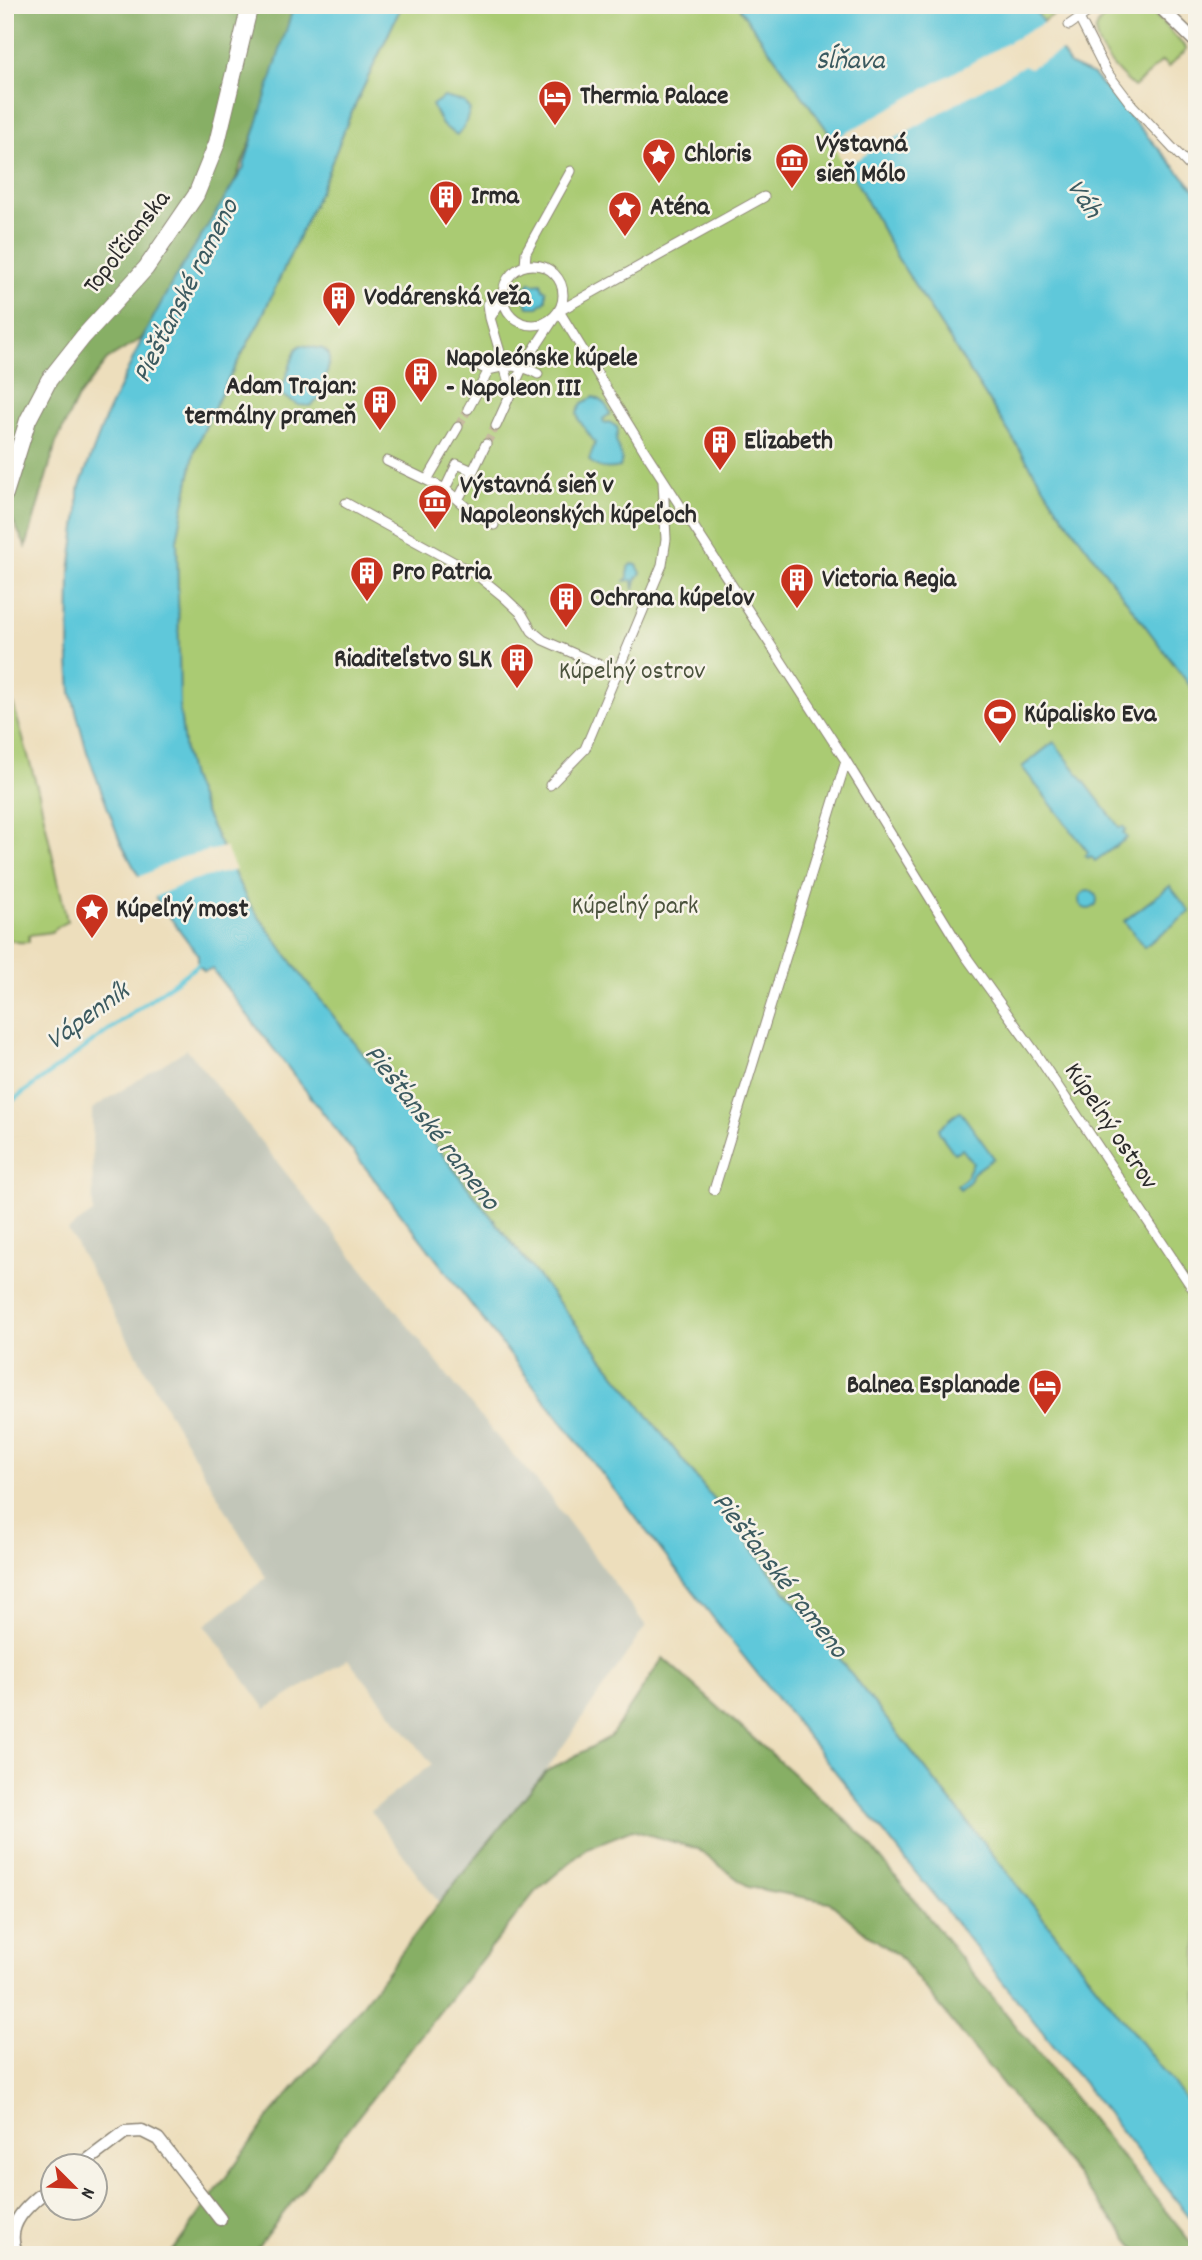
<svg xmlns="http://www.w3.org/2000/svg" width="1202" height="2260" font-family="Dekko,sans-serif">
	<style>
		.industrial { fill: #c2c6b9 }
		.green { fill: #aacb73; stroke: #6a7b4f; stroke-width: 2 }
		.forest { fill: #87af65; stroke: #596d48; stroke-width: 2 }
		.water { fill: #5fc8da; stroke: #457a82; stroke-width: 2 }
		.pier { fill: #eddebc }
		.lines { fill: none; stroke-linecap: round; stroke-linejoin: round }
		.stream { stroke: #5fc8da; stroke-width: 4.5 }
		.pedestrian-tunnel { stroke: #c6ba9f; stroke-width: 9; stroke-dasharray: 9 4.5; stroke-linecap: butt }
		.pedestrian-casing { stroke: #8c8474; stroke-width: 11 }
		.minor-casing { stroke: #8c8474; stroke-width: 15 }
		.secondary-casing { stroke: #8c8474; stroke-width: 18 }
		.pedestrian { stroke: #fff; stroke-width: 9 }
		.minor { stroke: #fff; stroke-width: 12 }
		.secondary { stroke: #fff; stroke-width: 16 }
		.labels { text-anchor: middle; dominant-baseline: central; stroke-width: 5; stroke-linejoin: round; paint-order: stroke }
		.poi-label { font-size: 26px; font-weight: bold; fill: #2b2b2b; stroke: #f7f3e8; text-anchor: start }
		.street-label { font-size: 26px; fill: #2b2b2b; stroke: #f7f3e8 }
		.park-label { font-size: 26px; fill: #4b533d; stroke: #f7f3e8 }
		.water-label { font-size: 28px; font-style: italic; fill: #3b5a60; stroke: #f7f3e8 }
	</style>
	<rect width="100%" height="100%" fill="#f7f3e8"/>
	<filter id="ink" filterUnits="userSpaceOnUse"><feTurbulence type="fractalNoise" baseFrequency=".0143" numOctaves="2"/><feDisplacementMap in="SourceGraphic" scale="14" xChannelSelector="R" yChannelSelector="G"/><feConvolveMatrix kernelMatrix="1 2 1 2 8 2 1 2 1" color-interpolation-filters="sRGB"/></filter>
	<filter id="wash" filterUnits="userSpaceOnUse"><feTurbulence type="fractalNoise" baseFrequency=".00686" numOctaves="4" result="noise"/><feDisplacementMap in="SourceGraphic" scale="28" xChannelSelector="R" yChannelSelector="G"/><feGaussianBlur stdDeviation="1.57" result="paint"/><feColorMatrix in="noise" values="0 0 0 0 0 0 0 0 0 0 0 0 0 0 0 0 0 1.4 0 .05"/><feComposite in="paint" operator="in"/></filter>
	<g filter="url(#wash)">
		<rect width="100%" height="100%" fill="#eddebc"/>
		<path class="industrial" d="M187,1049L491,1430L546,1492L646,1626L545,1772L439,1903L371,1811L432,1764L348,1659L266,1709L205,1625L266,1578L169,1413L68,1230L93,1213L92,1109Z"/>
		<path class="green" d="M402,5H737L833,138L897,257L1058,509L1197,695V2114L305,980L248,902L206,815L191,778L185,753L180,712L177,540L195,449L225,385L259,323L323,184L350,116Z
			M1032,5H1050L1055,14L1041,22Z
			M1123,5H1146L1187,49L1168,67L1162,61L1134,87C1121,76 1089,44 1097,27C1101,17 1114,11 1123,5Z
			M5,676L39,794L67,921L51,932L29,935V942C18,943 14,942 5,937Z"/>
		<path class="forest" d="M5,5H301L285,56L216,228L141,339L107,360L77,399L56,443L26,547L5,505Z
			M663,1658L861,1834L1197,2250V2255H1141L899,1956L867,1934L829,1902L748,1887L698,1849L632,1830L587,1848L536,1891L418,2039L251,2255H170L269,2117L336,2039L439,1903L545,1772L610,1737Z"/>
		<path class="water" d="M294,5H402L350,116L323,184L259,323L225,385L195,449L177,540L180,712L185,753L191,778L206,815L248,902L305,980L1197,2114V2226L725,1633L212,969L204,971L198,965V955L137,873L120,841L87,752L71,692L69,661L70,571L78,513V491L107,414L146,331L173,281L243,169Z
			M737,5H1032L1070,65L1093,75L1197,192V695L1058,509L897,257L833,138Z
			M444,97L464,102L470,110L464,127L457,135L442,125L432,105Z
			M530,282L534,284L541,283L543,289L546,291V300L538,307H528L526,300L522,298L524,295L522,288L528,286Z
			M301,345L323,349L329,354V364L322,397L310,406L298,405L282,395L281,391L296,349Z
			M594,397C602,401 608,405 610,414L603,419L604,423L609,422L617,427L618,431L616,440L622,459L620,467C608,470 597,470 589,460L595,443L579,420L577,413L582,403Z
			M632,564L637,565L641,573L636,580L634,590L633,580L625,581L628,577V567Z
			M1054,742L1120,828L1123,826L1126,830L1123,832L1127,838L1095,861L1091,856L1088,858L1085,855L1088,852L1022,767Z
			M1170,886L1190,912L1144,947L1124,921Z
			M1079 900a9 9 0 1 1 18 0a9 9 0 1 1-18 0Z
			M960,1111L994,1158L973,1173L970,1181L960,1189L957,1185L965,1179L973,1163L962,1149L954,1153L939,1132V1128Z"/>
		<path class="pier" d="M1045,22L1064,50L1030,68L1023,66L844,167L832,142L838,137Z
			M225,847L236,870L193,880L152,898L137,878L179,858Z"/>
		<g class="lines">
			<path class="stream" d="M5,1106L198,965"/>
		</g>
	</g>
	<g filter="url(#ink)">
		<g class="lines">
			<path class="pedestrian-tunnel" d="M458,427L468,409
				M486,444L496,426"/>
			<g class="pedestrian-casing">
				<path id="pedestrian" d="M1079,18L1106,71L1131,104L1197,174
					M1069,25L1098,5
					M503 295a30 30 0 1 1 60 0a30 30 0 1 1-60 0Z
					M525,266L526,252L571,171
					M502,299L490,318L512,393
					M488,304L490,318
					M559,311L644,450L846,761L965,955L1035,1052L1197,1295
					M481,367L489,370C508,365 520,364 538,374
					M468,409L489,370
					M496,426L523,366L559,311L764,197
					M387,461L445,489L467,508L494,525
					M427,480L458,427
					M445,489L457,464L473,471L486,444
					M458,500L473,471
					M346,503L477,575L504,597L522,614L532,631L543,640L600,665L616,676
					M550,785L585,749L662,565L666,539L663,481
					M714,1190L846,761"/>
			</g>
			<g class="minor-casing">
				<path id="minor" d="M1158,5L1197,43
					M80,2166L125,2132L142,2131L158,2139L220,2219
					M18,2255C0,2226 31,2202 52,2186"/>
			</g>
			<g class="secondary-casing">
				<path id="secondary" d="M5,494L28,420L49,380L83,337L146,268L196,195L217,143L250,5"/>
			</g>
			<use href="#pedestrian" class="pedestrian"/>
			<use href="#minor" class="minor"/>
			<use href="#secondary" class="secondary"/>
		</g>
	</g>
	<defs>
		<g id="hotel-pin" transform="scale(1.75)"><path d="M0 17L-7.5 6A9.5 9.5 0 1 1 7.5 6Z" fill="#c8321e" stroke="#f7f3e8"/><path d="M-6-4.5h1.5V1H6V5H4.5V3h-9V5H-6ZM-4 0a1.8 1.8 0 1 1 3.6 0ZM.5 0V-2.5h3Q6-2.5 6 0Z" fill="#fff"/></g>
		<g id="sight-pin" transform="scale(1.75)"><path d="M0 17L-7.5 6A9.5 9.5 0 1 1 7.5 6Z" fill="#c8321e" stroke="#f7f3e8"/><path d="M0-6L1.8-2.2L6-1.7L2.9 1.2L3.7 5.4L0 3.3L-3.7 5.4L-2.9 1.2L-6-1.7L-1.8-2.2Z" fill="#fff"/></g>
		<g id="museum-pin" transform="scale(1.75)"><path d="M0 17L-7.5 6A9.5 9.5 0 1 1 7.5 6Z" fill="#c8321e" stroke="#f7f3e8"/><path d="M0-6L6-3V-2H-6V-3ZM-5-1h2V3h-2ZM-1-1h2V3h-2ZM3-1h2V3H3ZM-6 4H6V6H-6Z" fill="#fff"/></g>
		<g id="building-pin" transform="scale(1.75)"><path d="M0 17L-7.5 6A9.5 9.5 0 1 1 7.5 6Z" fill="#c8321e" stroke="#f7f3e8"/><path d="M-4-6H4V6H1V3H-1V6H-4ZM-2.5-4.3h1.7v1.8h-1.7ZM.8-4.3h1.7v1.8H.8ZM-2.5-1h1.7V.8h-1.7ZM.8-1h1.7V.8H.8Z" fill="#fff"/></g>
		<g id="stadium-pin" transform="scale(1.75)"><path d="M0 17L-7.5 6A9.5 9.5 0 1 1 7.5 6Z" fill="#c8321e" stroke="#f7f3e8"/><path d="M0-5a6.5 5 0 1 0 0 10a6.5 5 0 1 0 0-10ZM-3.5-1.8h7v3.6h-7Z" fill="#fff"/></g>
	</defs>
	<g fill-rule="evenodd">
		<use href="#hotel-pin" x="555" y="97"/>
		<use href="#sight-pin" x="659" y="155"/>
		<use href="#museum-pin" x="792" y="160"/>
		<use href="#building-pin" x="446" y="197"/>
		<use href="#sight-pin" x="625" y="208"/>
		<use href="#building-pin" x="339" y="298"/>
		<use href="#building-pin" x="421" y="374"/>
		<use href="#building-pin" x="380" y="402"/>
		<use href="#building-pin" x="720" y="442"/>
		<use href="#museum-pin" x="435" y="501"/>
		<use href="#building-pin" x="367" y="573"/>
		<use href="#building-pin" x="797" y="580"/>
		<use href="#building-pin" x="566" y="599"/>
		<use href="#building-pin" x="517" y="660"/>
		<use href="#stadium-pin" x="1000" y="715"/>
		<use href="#sight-pin" x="92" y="910"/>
		<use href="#hotel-pin" x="1045" y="1386"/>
	</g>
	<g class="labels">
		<g class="poi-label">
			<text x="580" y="97">Thermia Palace</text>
			<text x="816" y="145">Výstavná<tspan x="816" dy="30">sieň Mólo</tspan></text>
			<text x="684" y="155">Chloris</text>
			<text x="471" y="197">Irma</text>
			<text x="650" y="208">Aténa</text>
			<text x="364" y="298">Vodárenská veža</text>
			<text x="446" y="359">Napoleónske kúpele<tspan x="446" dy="30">- Napoleon III</tspan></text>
			<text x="356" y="387" text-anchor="end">Adam Trajan:<tspan x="356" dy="30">termálny prameň</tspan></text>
			<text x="744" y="442">Elizabeth</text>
			<text x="460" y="486">Výstavná sieň v<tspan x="460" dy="30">Napoleonských kúpeľoch</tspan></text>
			<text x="392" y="573">Pro Patria</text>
			<text x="822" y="580">Victoria Regia</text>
			<text x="590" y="599">Ochrana kúpeľov</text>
			<text x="492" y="660" text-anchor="end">Riaditeľstvo SLK</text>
			<text x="1024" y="715">Kúpalisko Eva</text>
			<text x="116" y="910">Kúpeľný most</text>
			<text x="1020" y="1386" text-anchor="end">Balnea Esplanade</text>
		</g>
		<g class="street-label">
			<text transform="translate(128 243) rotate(-52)">Topoľčianska</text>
			<text transform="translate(1110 1127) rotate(56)">Kúpeľný ostrov</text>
		</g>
		<g class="park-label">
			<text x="632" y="672">Kúpeľný ostrov</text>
			<text x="635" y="907">Kúpeľný park</text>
		</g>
		<g class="water-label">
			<text x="850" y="63">Sĺňava</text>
			<text transform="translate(1082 200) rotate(56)">Váh</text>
			<text transform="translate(188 292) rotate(-63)">Piešťanské rameno</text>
			<text transform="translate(89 1018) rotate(-36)">Vápenník</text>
			<text transform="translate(430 1129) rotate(52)">Piešťanské rameno</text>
			<text transform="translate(778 1577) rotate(52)">Piešťanské rameno</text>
		</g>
	</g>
	<rect width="1202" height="2260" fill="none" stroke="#f7f3e8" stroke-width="28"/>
	<g transform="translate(74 2187) rotate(114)"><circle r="33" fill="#f7f3e8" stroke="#a5a39c" stroke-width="2"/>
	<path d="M0-5L12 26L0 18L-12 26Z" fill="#c8321e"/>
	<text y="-10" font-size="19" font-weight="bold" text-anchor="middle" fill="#2b2b2b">N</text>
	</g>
</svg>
